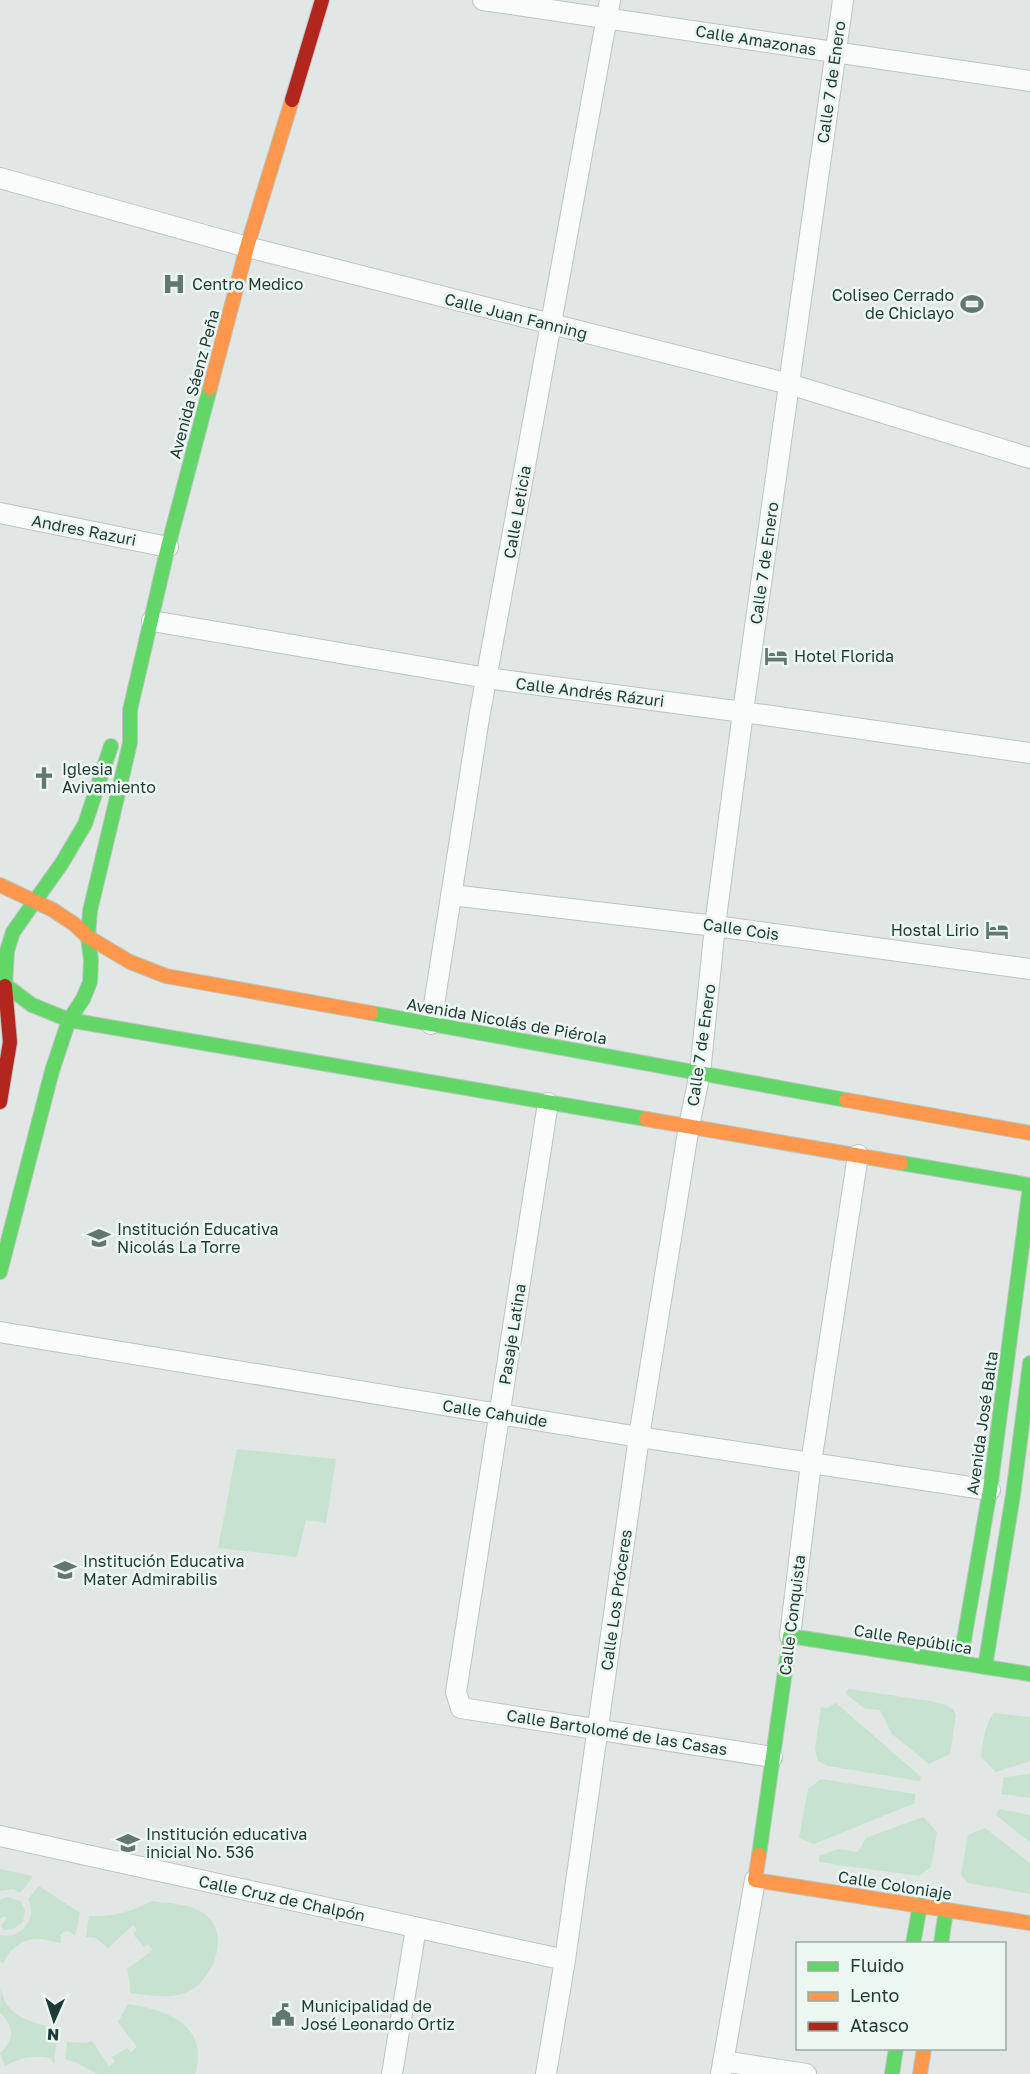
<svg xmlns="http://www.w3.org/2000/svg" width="1030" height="2074" font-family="'Golos Text',sans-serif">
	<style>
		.green { fill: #c7e2d1 }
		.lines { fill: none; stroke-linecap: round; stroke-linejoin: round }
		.street-casing { stroke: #bdc4c1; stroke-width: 22 }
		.fast-casing { stroke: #bcc5c2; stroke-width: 16 }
		.slow-casing { stroke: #bcc5c2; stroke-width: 16 }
		.jam-casing { stroke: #bcc5c2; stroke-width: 16 }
		.street { stroke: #fafbfb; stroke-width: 20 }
		.fast { stroke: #63d668; stroke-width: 14 }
		.slow { stroke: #ff974d; stroke-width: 14 }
		.jam { stroke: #b3261e; stroke-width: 14 }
		.labels { text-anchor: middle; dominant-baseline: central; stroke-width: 5; stroke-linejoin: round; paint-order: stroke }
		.street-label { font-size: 16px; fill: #1e3a34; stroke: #edf7f2 }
		.poi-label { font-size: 16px; fill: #1e3a34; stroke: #edf7f2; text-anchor: start }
	</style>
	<rect width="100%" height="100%" fill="#e0e7e4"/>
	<path class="green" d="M237,1449L336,1459L326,1523L306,1520L297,1557L218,1548Z
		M849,1689L930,1701L945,1705L953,1709L956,1715L950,1754L929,1764L892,1734L880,1710L864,1708L846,1694L847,1690Z
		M836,1703L921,1777L920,1781L828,1766L818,1761L815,1749L821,1707L827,1708Z
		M994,1713L1030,1717V1761L996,1772L981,1757C983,1742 984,1726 994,1713Z
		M1030,1774V1798L1001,1794L1004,1777Z
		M821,1779L915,1794V1803L814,1844L799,1838L808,1789Z
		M999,1809L1030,1815V1842L996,1815Z
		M923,1817L937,1832L931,1867L919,1876L819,1862V1856L838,1849L858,1852L866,1838Z
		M985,1828L1030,1863V1894L968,1883L961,1875L968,1835Z
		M0,1869L32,1876V1878L20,1893L13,1889L0,1891Z
		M39,1886L80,1913L75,1936L69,1931L63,1932L60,1935L61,1943C56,1943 52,1941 47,1940C27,1935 10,1947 3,1964L0,1961V1935C21,1940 38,1919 28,1899Z
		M7,1897L20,1901L25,1910L23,1922L13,1929L4,1930L1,1926L7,1918L4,1916L0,1919V1900Z
		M152,1901C170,1904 194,1903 208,1917C231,1938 210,1985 185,1993C168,1999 147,1995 130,1993V1982L127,1969L153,1950L148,1944L144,1947L133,1934L137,1930L133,1925L108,1948L96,1938L86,1937L89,1916C113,1917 131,1912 152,1901Z
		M1,1986C3,2012 24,2021 48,2026L46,2035L48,2038L57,2037L54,2064L50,2058C35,2055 19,2058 5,2066L0,2053C15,2041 14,2025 0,2013Z
		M128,2004C167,2010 210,2025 195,2074H97L77,2063L65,2059L67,2042L86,2043L92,2041L109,2066L115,2062L112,2057L127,2048L131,2052L137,2047L118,2022Z"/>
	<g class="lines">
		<g class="street-casing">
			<path id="street" d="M483,0L1030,81
				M0,178L247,247L789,384L1030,458
				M0,513L168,547
				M152,621L487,678L743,712L1030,753
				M451,895L715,926L1030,969
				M431,1024L479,718L610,0
				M548,1103L456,1692L461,1708L772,1757
				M0,1332L639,1437L990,1490
				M790,1636L811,1463L858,1155
				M0,1836L565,1960
				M723,2061L806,2074
				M392,2074L416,1928
				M546,2074L565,1960L639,1437L689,1126L700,1073L715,926L743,712L843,0
				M721,2074L755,1880"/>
		</g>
		<g class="fast-casing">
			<path id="fast" d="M0,981L32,1005L69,1020L646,1119
				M5,986L7,951L13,932L62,863L85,824L111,746
				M371,1013L846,1100
				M69,1020L83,999L90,982L91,960L88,937L90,911L130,743V710L168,547L210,388
				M901,1163L1030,1185
				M0,1272L52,1071L69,1020
				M960,1663L990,1490L1030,1186
				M985,1667L1013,1495L1030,1363
				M759,1855L790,1636L1030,1674
				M913,1944L920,1905
				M941,1944L946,1910
				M892,2074L896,2048"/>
		</g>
		<g class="slow-casing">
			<path id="slow" d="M210,388L247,247L292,100
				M0,885L53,910L74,924L88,937L130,962L166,976L371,1013
				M846,1100L1030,1133
				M646,1119L901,1163
				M759,1855L755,1880L1030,1923
				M920,2074L924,2048"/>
		</g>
		<g class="jam-casing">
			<path id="jam" d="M292,100L322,0
				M0,1102L10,1042L5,986"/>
		</g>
		<use href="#street" class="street"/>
		<use href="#fast" class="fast"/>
		<use href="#slow" class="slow"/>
		<use href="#jam" class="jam"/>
	</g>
	<defs>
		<g id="hospital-bare" transform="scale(1.8)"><path d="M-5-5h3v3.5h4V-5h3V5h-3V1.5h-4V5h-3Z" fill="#627772" stroke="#edf7f2" stroke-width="2.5" paint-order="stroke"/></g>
		<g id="stadium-bare" transform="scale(1.8)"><path d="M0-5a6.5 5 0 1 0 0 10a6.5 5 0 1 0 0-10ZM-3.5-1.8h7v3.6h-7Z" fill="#627772" stroke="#edf7f2" stroke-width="2.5" paint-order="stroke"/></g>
		<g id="hotel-bare" transform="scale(1.8)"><path d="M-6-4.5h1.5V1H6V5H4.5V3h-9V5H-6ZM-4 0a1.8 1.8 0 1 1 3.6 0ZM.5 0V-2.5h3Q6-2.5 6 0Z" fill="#627772" stroke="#edf7f2" stroke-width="2.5" paint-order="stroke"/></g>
		<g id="church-bare" transform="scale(1.8)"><path d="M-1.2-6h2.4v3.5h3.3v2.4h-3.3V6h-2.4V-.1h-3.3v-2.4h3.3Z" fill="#627772" stroke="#edf7f2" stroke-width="2.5" paint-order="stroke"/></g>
		<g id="school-bare" transform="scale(1.8)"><path d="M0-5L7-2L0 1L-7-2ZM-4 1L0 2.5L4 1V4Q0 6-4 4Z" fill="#627772" stroke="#edf7f2" stroke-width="2.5" paint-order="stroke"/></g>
		<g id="civic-bare" transform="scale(1.8)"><path d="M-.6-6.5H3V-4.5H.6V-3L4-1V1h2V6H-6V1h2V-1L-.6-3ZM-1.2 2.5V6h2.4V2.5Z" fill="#627772" stroke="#edf7f2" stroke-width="2.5" paint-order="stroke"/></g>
	</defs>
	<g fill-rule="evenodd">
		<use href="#hospital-bare" x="174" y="284"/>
		<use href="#stadium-bare" x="972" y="304"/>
		<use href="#hotel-bare" x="776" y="656"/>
		<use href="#church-bare" x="44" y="778"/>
		<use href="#hotel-bare" x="997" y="930"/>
		<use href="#school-bare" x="99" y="1238"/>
		<use href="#school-bare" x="65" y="1570"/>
		<use href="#school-bare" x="128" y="1843"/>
		<use href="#civic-bare" x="283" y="2015"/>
	</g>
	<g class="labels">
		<g class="street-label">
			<text transform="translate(756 40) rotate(9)">Calle Amazonas</text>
			<text transform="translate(831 82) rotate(-82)">Calle 7 de Enero</text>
			<text transform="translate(516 316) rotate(14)">Calle Juan Fanning</text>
			<text transform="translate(194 384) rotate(-75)">Avenida Sáenz Peña</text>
			<text transform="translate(517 512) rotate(-80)">Calle Leticia</text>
			<text transform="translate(84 530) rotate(11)">Andres Razuri</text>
			<text transform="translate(764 563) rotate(-82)">Calle 7 de Enero</text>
			<text transform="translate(590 692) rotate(7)">Calle Andrés Rázuri</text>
			<text transform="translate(741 929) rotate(8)">Calle Cois</text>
			<text transform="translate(507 1021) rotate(10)">Avenida Nicolás de Piérola</text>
			<text transform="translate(701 1045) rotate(-82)">Calle 7 de Enero</text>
			<text transform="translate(512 1334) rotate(-81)">Pasaje Latina</text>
			<text transform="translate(495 1413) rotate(9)">Calle Cahuide</text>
			<text transform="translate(982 1423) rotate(-82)">Avenida José Balta</text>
			<text transform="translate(616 1600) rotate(-82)">Calle Los Próceres</text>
			<text transform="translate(792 1615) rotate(-83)">Calle Conquista</text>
			<text transform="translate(913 1639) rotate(9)">Calle República</text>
			<text transform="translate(617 1732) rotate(9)">Calle Bartolomé de las Casas</text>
			<text transform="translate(895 1885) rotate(9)">Calle Coloniaje</text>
			<text transform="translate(282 1898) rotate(12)">Calle Cruz de Chalpón</text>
		</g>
		<g class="poi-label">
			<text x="192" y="284">Centro Medico</text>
			<text x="954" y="295" text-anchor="end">Coliseo Cerrado<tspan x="954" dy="18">de Chiclayo</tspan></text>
			<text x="794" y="656">Hotel Florida</text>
			<text x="62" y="769">Iglesia<tspan x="62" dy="18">Avivamiento</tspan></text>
			<text x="979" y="930" text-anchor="end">Hostal Lirio</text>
			<text x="117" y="1229">Institución Educativa<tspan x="117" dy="18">Nicolás La Torre</tspan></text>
			<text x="83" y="1561">Institución Educativa<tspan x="83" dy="18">Mater Admirabilis</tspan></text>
			<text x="146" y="1834">Institución educativa<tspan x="146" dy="18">inicial No. 536</tspan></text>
			<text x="301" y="2006">Municipalidad de<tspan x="301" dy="18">José Leonardo Ortiz</tspan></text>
		</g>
	</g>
	<rect x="796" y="1942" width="210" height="108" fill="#edf7f2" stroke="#9aaba6" stroke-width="1.5"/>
	<rect x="808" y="1962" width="30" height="9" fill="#63d668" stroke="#9aaba6" stroke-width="1.5"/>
	<text x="850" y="1972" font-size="18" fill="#1e3a34">Fluido</text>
	<rect x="808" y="1992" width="30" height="9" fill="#ff974d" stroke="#9aaba6" stroke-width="1.5"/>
	<text x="850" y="2002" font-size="18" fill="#1e3a34">Lento</text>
	<rect x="808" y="2022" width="30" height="9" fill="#b3261e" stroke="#9aaba6" stroke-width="1.5"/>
	<text x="850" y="2032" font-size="18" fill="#1e3a34">Atasco</text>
	<g transform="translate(54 2020) rotate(183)" stroke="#edf7f2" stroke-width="4.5" paint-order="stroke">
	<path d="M0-4.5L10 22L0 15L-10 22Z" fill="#1e3a34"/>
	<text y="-9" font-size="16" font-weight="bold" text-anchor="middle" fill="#1e3a34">N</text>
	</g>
</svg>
